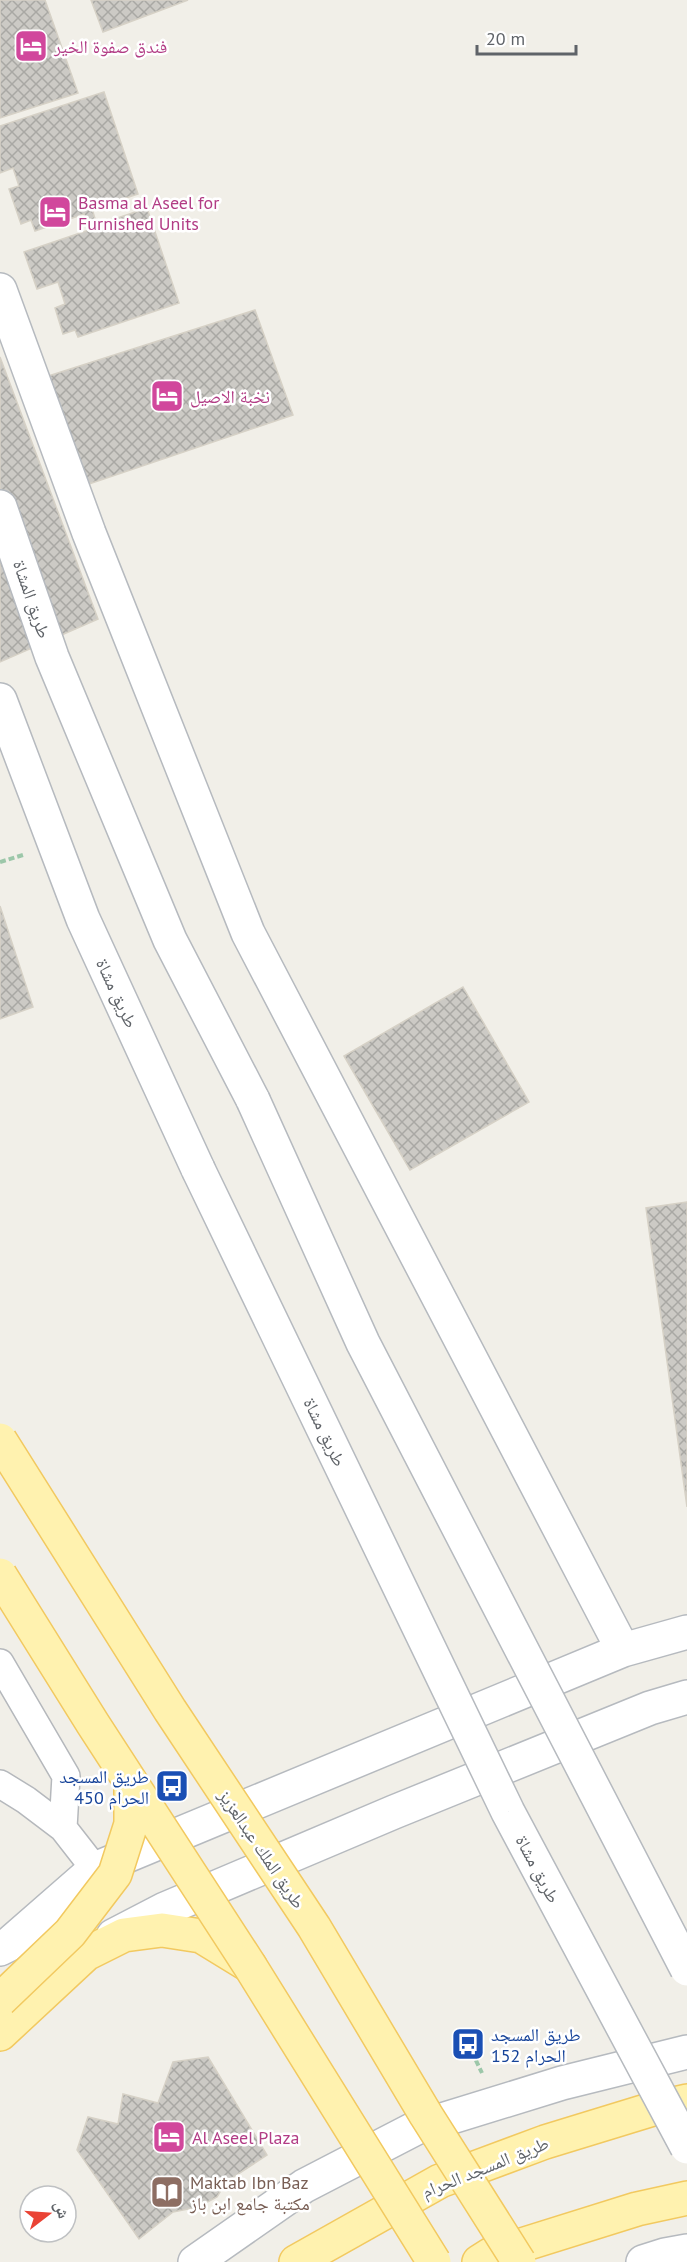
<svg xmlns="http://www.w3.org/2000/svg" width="687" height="2262" font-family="'PT Sans','Noto Naskh Arabic',sans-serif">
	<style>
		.building { fill: url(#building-cross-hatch); stroke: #d6d1c6; stroke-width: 1.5 }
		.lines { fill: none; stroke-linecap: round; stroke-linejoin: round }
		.street-casing { stroke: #b5b8bc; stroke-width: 30 }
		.secondary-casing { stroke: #b6babf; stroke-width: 36 }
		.primary-casing { stroke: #f2c960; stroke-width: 36 }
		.path { stroke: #9cc7a9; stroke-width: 4; stroke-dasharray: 6 3; stroke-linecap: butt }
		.street { stroke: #fff; stroke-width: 27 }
		.secondary { stroke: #fff; stroke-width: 33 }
		.primary { stroke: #fff2af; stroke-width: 33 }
		.secondary-bridge-casing { stroke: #b6babf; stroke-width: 36; stroke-linecap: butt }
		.primary-bridge-casing { stroke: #f2c960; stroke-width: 36; stroke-linecap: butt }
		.secondary-bridge { stroke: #fff; stroke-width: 33 }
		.primary-bridge { stroke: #fff2af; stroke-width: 33 }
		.labels { text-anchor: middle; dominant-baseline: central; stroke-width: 5; stroke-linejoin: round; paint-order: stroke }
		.hotel-label { font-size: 18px; fill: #b23c85; stroke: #fff; text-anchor: start }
		.street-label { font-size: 18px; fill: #5f6368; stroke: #fff }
		.transit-label { font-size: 18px; fill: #164399; stroke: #fff; text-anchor: end }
		.education-label { font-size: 18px; fill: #785e54; stroke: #fff; text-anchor: start }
	</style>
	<defs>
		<pattern id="building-cross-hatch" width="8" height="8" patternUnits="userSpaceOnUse" patternTransform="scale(1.5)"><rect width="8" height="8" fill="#cccac5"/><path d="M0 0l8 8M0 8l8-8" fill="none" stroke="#a9a8a4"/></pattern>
	</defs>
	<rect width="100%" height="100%" fill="#f1efe8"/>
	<path class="building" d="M0,0H45L78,93L0,118Z
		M91,0H188L103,32Z
		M104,92L138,194L92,209L97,225L147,208L179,303L78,337L75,330L63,334L55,308L65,304L58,282L37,289L24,252L89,230L84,214L35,231L31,220L21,224L9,189L19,186L13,168L0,173V126Z
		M255,310L293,415L80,487L42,378Z
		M0,357L98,619L0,662Z
		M0,906L33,1007L0,1019Z
		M463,987L529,1102L410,1170L344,1056Z
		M687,1202V1507L646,1208Z
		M208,2057L267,2155L226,2182L217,2197L198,2207L173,2212L139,2239L77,2150L88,2117L118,2124L123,2094L158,2103L173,2062Z"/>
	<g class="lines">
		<g class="street-casing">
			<path id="street" d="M0,1663L66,1776L63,1828
				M0,1784L26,1800L63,1828L95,1869"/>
		</g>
		<g class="secondary-casing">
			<path id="secondary" d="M0,290L89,533L248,933L623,1650
				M0,507L52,657L170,940L253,1100
				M0,700L83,919L198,1169
				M113,1936L165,1909L394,1812L650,1708L687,1697
				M0,1949L8,1945L95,1869L623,1650L687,1632
				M195,2262L304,2186L416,2128L562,2083L687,2052
				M643,2262L665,2255L687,2251"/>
		</g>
		<g class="primary-casing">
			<path id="primary" d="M0,2034L86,1954L124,1935L162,1930L201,1936L250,1966
				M296,2262L440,2181L545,2142L656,2108L687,2101
				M479,2262L490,2255L637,2209L687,2198"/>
		</g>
		<path class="path" d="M0,862L23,855
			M468,2044L482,2073"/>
		<use href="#street" class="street"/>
		<use href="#secondary" class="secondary"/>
		<use href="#primary" class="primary"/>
		<g class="secondary-bridge-casing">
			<path id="secondary-bridge" d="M253,1100L363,1343L687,1969
				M198,1169L508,1812L687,2147"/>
		</g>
		<g class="primary-bridge-casing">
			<path id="primary-bridge" d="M0,1440L170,1710L314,1927L426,2115L519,2262
				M0,1575L93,1724L250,1966L434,2262
				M0,2000L70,1933L115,1874L131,1824V1782"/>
		</g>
		<use href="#secondary-bridge" class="secondary-bridge"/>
		<use href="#primary-bridge" class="primary-bridge"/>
	</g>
	<defs>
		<g id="hotel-square" transform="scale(1.725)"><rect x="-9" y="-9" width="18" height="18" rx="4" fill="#d1479c" stroke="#fff"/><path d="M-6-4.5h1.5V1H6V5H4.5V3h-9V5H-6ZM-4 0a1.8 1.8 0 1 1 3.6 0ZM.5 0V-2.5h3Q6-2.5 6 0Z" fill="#fff"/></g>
		<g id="bus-square" transform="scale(1.725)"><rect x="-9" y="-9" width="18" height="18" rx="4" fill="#1a4fb4" stroke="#fff"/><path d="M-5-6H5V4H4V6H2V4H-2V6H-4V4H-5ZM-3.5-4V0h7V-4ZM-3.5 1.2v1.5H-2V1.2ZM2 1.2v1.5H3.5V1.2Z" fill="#fff"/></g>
		<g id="library-square" transform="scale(1.725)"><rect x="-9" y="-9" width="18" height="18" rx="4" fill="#8d6e63" stroke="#fff"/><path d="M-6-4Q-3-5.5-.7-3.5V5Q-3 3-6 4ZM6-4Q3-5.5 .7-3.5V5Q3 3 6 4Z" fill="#fff"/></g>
	</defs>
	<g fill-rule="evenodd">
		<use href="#hotel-square" x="31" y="46"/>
		<use href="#hotel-square" x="55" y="212"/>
		<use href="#hotel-square" x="167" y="396"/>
		<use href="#bus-square" x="172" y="1786"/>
		<use href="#bus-square" x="468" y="2044"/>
		<use href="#hotel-square" x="169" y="2137"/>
		<use href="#library-square" x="167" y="2192"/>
	</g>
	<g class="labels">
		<g class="hotel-label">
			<text x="54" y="46">فندق صفوة الخير</text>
			<text x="78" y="202">Basma al Aseel for<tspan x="78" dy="21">Furnished Units</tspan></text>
			<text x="190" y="396">نخبة الاصيل</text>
			<text x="192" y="2137">Al Aseel Plaza</text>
		</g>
		<g class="street-label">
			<text transform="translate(32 599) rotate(71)">طريق المشاة</text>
			<text transform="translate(117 993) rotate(65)">طريق مشاة</text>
			<text transform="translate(325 1432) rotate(64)">طريق مشاة</text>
			<text transform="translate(262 1849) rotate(56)">طريق الملك عبدالعزيز</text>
			<text transform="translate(538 1869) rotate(62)">طريق مشاة</text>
			<text transform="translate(485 2167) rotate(-22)">طريق المسجد الحرام</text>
		</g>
		<g class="transit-label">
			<text x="149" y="1776">طريق المسجد<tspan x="149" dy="21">الحرام 450</tspan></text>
			<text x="491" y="2034" text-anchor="start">طريق المسجد<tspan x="491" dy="21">الحرام 152</tspan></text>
		</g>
		<g class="education-label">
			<text x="190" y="2182">Maktab Ibn Baz<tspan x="190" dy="21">مكتبة جامع ابن باز</tspan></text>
		</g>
	</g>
	<g transform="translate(48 2214) rotate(73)"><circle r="28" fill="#ffffff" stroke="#bfc1c3" stroke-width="1.5"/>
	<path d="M0-4.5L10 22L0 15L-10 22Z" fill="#ea4335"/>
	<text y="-9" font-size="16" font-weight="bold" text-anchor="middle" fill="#5f6368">ش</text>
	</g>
	<path d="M477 45v9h99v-9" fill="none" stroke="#5f6368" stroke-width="3"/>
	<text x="486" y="45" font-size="18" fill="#5f6368" stroke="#ffffff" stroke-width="4.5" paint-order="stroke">20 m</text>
</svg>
